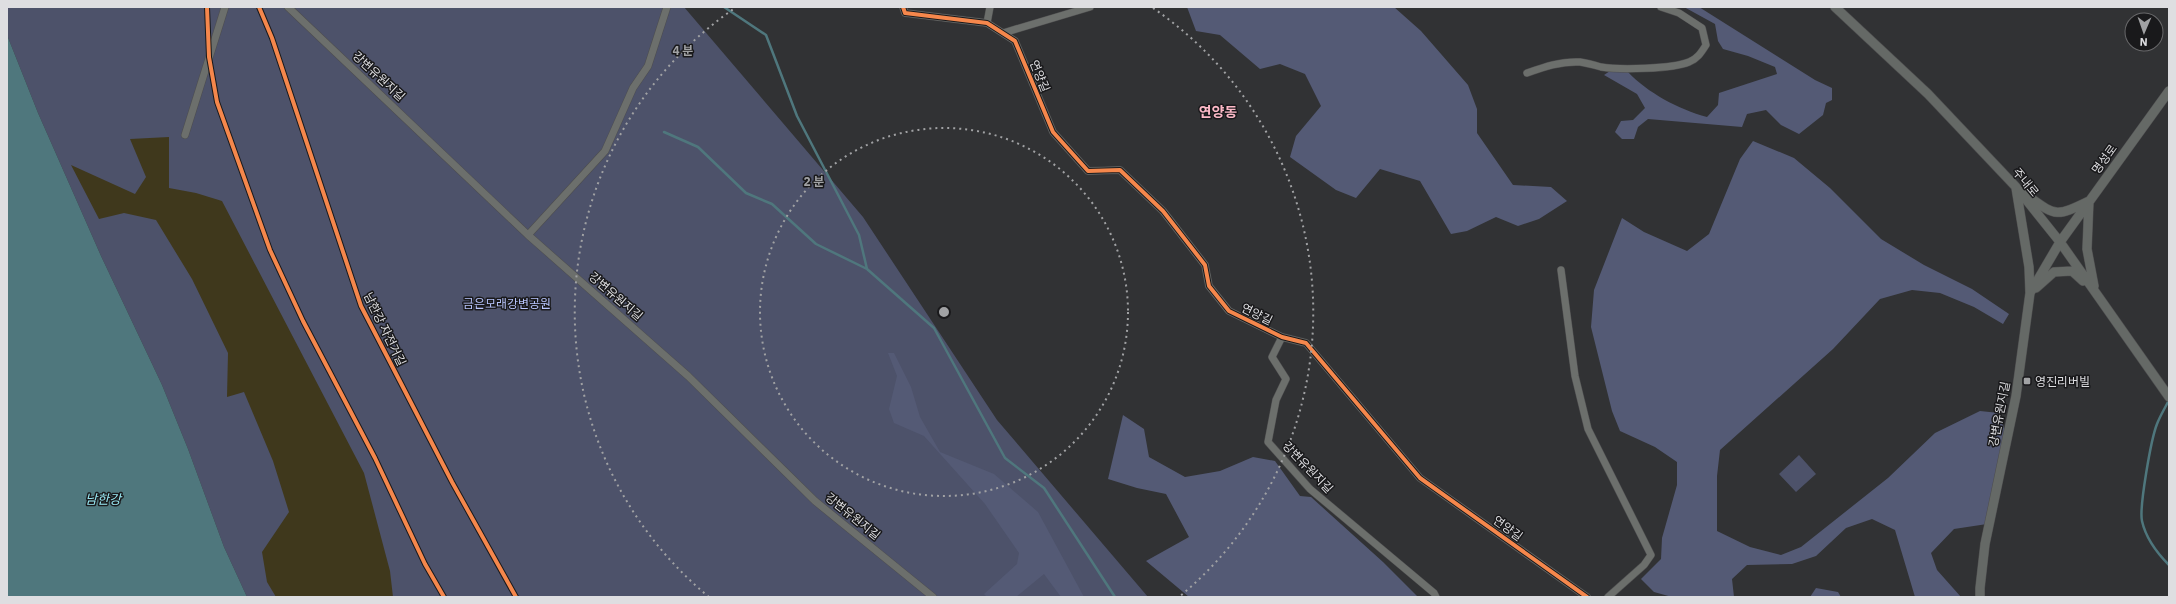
<svg xmlns="http://www.w3.org/2000/svg" width="2176" height="604" font-family="'IBM Plex Sans','Noto Sans KR',sans-serif">
	<style>
		.green { fill: #4d526a }
		.forest { fill: #545a75 }
		.sand { fill: #3f381c }
		.water { fill: #4f777d }
		.lines { fill: none; stroke-linecap: round; stroke-linejoin: round }
		.stream { stroke: #4f777d; stroke-width: 2.5 }
		.street-casing { stroke: #4e4e4f; stroke-width: 8 }
		.secondary-casing { stroke: #4e4e4f; stroke-width: 10 }
		.street { stroke: #6c6f6c; stroke-width: 7 }
		.secondary { stroke: #656966; stroke-width: 9 }
		.cycleway-casing { stroke: #19191b; stroke-width: 6 }
		.cycleway { stroke: #f5874c; stroke-width: 4 }
		.ring { fill: none; stroke: #a1a2a4; stroke-width: 2; stroke-dasharray: 2 4 }
		.poi-dot { fill: #a1a2a4; stroke: #19191b; stroke-width: 1.5 }
		.labels { text-anchor: middle; dominant-baseline: central; stroke-width: 3; stroke-linejoin: round; paint-order: stroke }
		.street-label { font-size: 12px; fill: #dedee1; stroke: #19191b }
		.park-label { font-size: 12px; fill: #b8c5fc; stroke: #19191b }
		.poi-label { font-size: 12px; fill: #dedee1; stroke: #19191b; text-anchor: start }
		.water-label { font-size: 13px; font-style: italic; fill: #99e9f4; stroke: #19191b }
		.quarter-label { font-size: 14px; font-weight: bold; fill: #fcb9c7; stroke: #19191b }
		.centre { fill: #a1a2a4; stroke: #19191b; stroke-width: 2 }
		.ring-label { font-size: 12px; text-anchor: middle; font-weight: bold; fill: #a1a2a4; stroke: #19191b; stroke-width: 3; stroke-linejoin: round; paint-order: stroke }
	</style>
	<rect width="100%" height="100%" fill="#313234"/>
	<path class="green" d="M7,7H684L863,217L997,420L1148,597H247L224,547L188,449L162,385L101,256L38,113L7,35Z
		M1799,455L1816,474L1796,492L1779,474Z"/>
	<path class="forest" d="M1187,7H1394L1421,31L1468,85L1477,109V133L1513,185L1551,187L1567,201L1539,219L1518,226L1496,217L1467,231L1451,234L1420,181L1380,169L1356,198L1336,190L1290,157L1296,136L1321,106L1305,74L1280,64L1260,69L1220,35L1196,31Z
		M1684,7H1699L1815,80L1832,88V100L1826,103L1823,115L1799,134L1781,125L1766,110L1747,114L1742,127L1648,119L1638,127L1634,139H1622L1615,132L1621,121L1633,120L1645,108L1637,94L1604,75L1610,71L1628,72C1648,93 1678,109 1707,117L1718,105L1719,93L1777,74L1775,67L1748,56L1723,49L1718,41L1715,24Z
		M1753,141L1794,158L1830,188L1881,239L1924,265L1972,289L2009,314L2003,324L1974,307L1940,293L1912,290L1880,299L1833,349L1720,450L1717,476V531L1750,547L1781,555L1801,547L1888,478L1935,433L1980,411L1999,413L2005,431L1987,524L1954,529L1931,553L1937,570L1961,597H1915L1895,530L1872,519L1846,528L1816,556L1792,564L1747,565L1732,579L1734,597H1672L1654,592L1641,579L1661,559L1662,538L1677,485V462L1655,447L1620,431L1612,411L1591,327L1594,290L1622,218L1644,232L1687,251L1709,234L1740,159Z
		M888,353H894L911,387L920,417L940,452L994,474L1038,512L1084,597H1061L1044,574L1016,597H987L984,594L1017,564L1019,553L985,504L924,436L894,423L889,409L897,376Z
		M1123,415L1144,429L1149,457L1185,477L1220,471L1253,457L1275,461L1300,496L1311,497L1383,562L1418,597H1189L1146,561L1189,537L1166,494L1137,488L1108,479Z
		M1816,588L1838,592L1841,597H1810Z"/>
	<path class="sand" d="M169,137V188L196,193L222,201L364,473L390,571L393,597H276L267,582L262,552L289,512L273,461L244,392L227,397L228,353L192,279L156,220L124,213L99,219L71,165L135,194L146,177L130,139Z"/>
	<path class="water" d="M7,35L38,113L101,256L162,385L188,449L224,547L247,597H7Z"/>
	<g class="lines">
		<path class="stream" d="M724,7L766,35L797,116L859,235L867,269
			M664,132L698,147L746,193L772,204L816,244L867,269L934,328L1005,458L1044,488L1115,597
			M2169,400C2165,408 2160,416 2157,424C2151,439 2139,508 2142,521C2146,539 2157,553 2169,565"/>
		<g class="street-casing">
			<path id="street" d="M288,7L528,235L688,376L815,501L933,597
				M903,7L905,13L987,23L1015,41L1053,132L1088,171L1120,170L1163,211L1205,265L1209,286L1229,311L1282,337L1306,343L1420,478L1587,597
				M987,23L990,7
				M1003,33L1090,7
				M1527,73C1544,67 1561,61 1580,62C1587,63 1594,65 1601,67C1619,70 1673,69 1689,62C1697,59 1701,53 1706,45L1702,28L1679,13L1661,7
				M185,135L225,7
				M528,235L605,151L633,88L648,66L667,7
				M1561,270L1575,376L1588,429L1651,555L1644,565L1608,597
				M1282,337L1272,357L1286,379L1276,400L1268,442L1310,489L1434,593L1436,597"/>
		</g>
		<g class="secondary-casing">
			<path id="secondary" d="M1835,7L1928,94L2016,187L2060,242L2169,397
				M2016,188L2029,267L2030,293
				M2025,194C2056,216 2054,218 2089,201L2087,249L2094,286
				M2036,288L2054,272L2072,271L2083,281
				M1980,597V588L1985,544L2016,396L2030,293L2060,242L2169,91"/>
		</g>
		<use href="#street" class="street"/>
		<use href="#secondary" class="secondary"/>
		<g class="cycleway-casing">
			<path id="cycleway" d="M207,7L209,57L217,102L270,250L303,321L375,458L425,564L444,597
				M259,7L272,38L361,306L452,482L516,597
				M903,7L905,13L987,23L1015,41L1053,132L1088,171L1120,170L1163,211L1205,265L1209,286L1229,311L1282,337L1306,343L1420,478L1587,597"/>
		</g>
		<use href="#cycleway" class="cycleway"/>
	</g>
	<g class="ring">
		<circle cx="944" cy="312" r="184"/>
		<path d="M709 597A369 369 0 0 1 735 8M1153 8A369 369 0 0 1 1179 597"/>
	</g>
	<rect class="poi-dot" x="2023" y="377" width="8" height="8" rx="2"/>
	<g class="labels">
		<g class="street-label">
			<text transform="translate(379 76) rotate(43)">강변유원지길</text>
			<text transform="translate(1040 76) rotate(68)">연양길</text>
			<text transform="translate(2104 159) rotate(-54)">명성로</text>
			<text transform="translate(2026 182) rotate(50)">주내로</text>
			<text transform="translate(616 296) rotate(41)">강변유원지길</text>
			<text transform="translate(1257 314) rotate(26)">연양길</text>
			<text transform="translate(385 329) rotate(64)">남한강 자전거길</text>
			<text transform="translate(1999 414) rotate(-79)">강변유원지길</text>
			<text transform="translate(1308 467) rotate(46)">강변유원지길</text>
			<text transform="translate(853 516) rotate(39)">강변유원지길</text>
			<text transform="translate(1508 528) rotate(36)">연양길</text>
		</g>
		<g class="park-label">
			<text x="507" y="303">금은모래강변공원</text>
		</g>
		<g class="poi-label">
			<text x="2035" y="381">영진리버빌</text>
		</g>
		<g class="water-label">
			<text x="103" y="499">남한강</text>
		</g>
		<g class="quarter-label">
			<text x="1218" y="112">연양동</text>
		</g>
	</g>
	<circle cx="944" cy="312" r="6" class="centre"/>
	<g class="ring-label">
		<text x="683" y="55">4 분</text>
		<text x="814" y="186">2 분</text>
	</g>
	<rect width="2176" height="604" fill="none" stroke="#dedee1" stroke-width="16"/>
	<g transform="translate(2144 32) rotate(182)"><circle r="19" fill="#19191b" stroke="#68686a"/>
	<path d="M0-3L7 15L0 10L-7 15Z" fill="#a1a2a4"/>
	<text y="-6" font-size="11" font-weight="bold" text-anchor="middle" fill="#dedee1">N</text>
	</g>
</svg>
